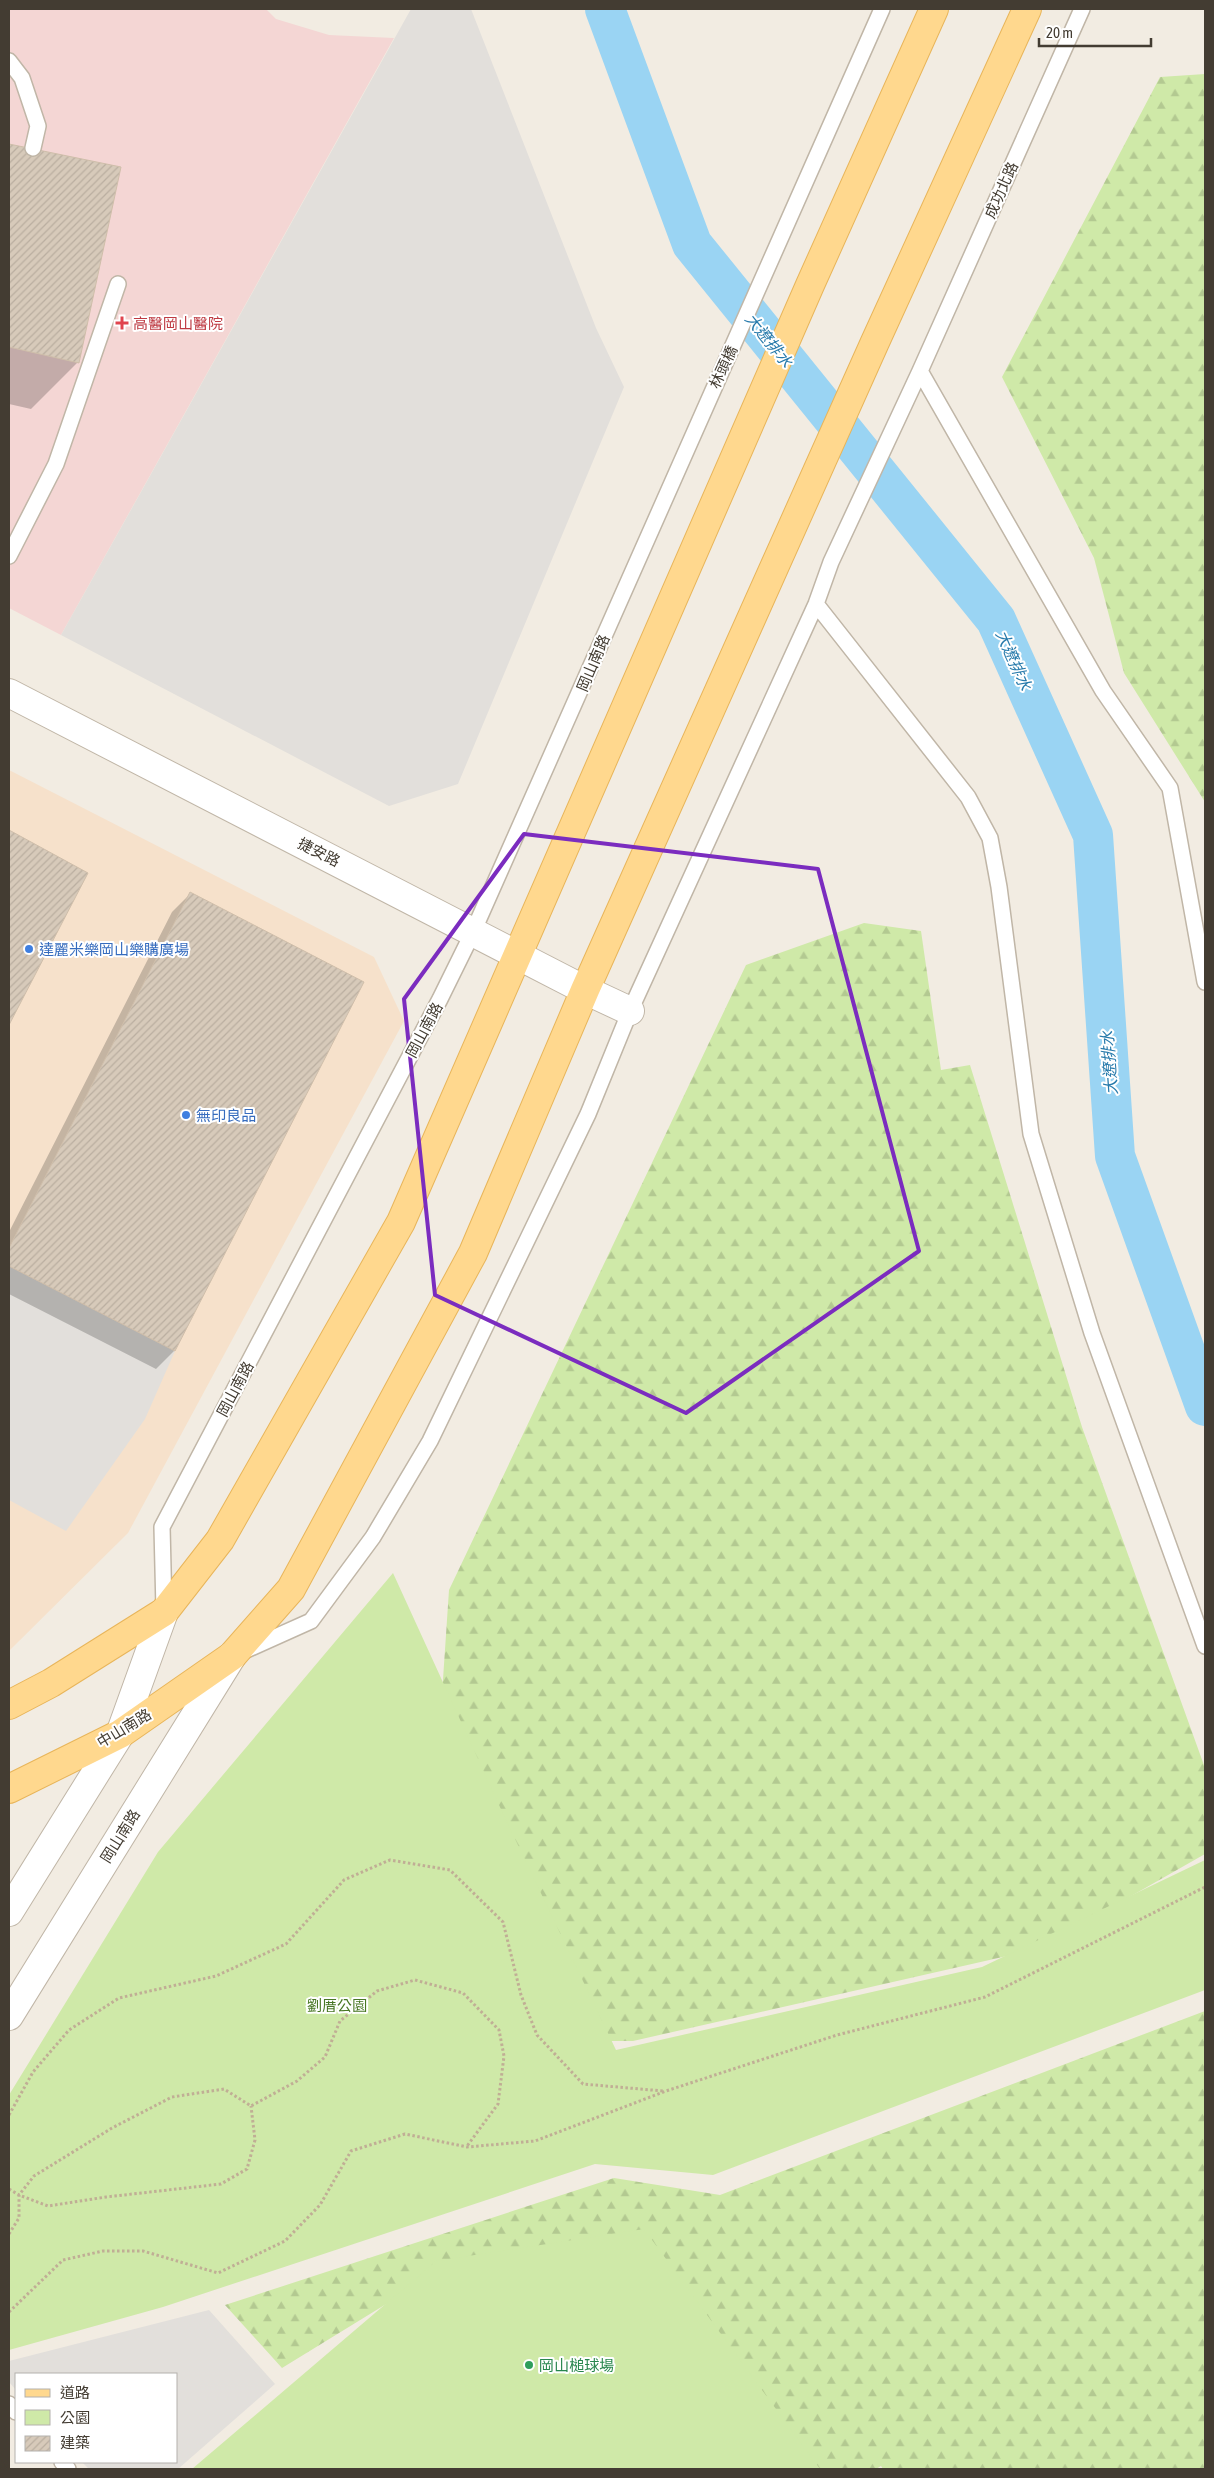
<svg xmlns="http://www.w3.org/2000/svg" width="1214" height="2478" font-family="'Asap Condensed','Noto Sans TC',sans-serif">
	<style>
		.commercial { fill: #f6e1cb }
		.medical { fill: #f4d6d4 }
		.forest { fill: url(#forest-firs) }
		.park { fill: #cfe9a8 }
		.parking { fill: #e2dfdb }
		.shadow { fill: #0003 }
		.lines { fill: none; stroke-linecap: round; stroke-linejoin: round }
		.canal { stroke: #9ad4f3; stroke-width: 40 }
		.building { fill: url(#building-hatch); stroke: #cfbeaa }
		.lane-casing { stroke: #c0b6a7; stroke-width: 18 }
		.street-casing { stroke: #c0b6a7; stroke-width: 30 }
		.primary-casing { stroke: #e8b55a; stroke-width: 30 }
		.path { stroke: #c0ae95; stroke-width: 3; stroke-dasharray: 2.5 2.5; stroke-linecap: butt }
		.lane { stroke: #fff; stroke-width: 15 }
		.street { stroke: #fff; stroke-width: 28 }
		.primary { stroke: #ffd88e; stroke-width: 28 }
		.marked { fill: none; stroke: #7b2cbf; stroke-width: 4; stroke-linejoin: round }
		.health-dot { fill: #e0444e; stroke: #fff; stroke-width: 2 }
		.shop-dot { fill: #3f7fe0; stroke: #fff; stroke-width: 2 }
		.leisure-dot { fill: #2e9e5b; stroke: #fff; stroke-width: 2 }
		.labels { text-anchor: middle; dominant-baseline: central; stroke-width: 4; stroke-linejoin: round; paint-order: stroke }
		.street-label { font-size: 15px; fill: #433c32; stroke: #fff }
		.health-label { font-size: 15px; fill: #be3a42; stroke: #fff; text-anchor: start }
		.shop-label { font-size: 15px; fill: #366cbe; stroke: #fff; text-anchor: start }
		.park-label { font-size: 15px; fill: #487724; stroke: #fff }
		.leisure-label { font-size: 15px; fill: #27864d; stroke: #fff; text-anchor: start }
		.water-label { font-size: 16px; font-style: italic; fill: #277aab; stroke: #fff }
	</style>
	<defs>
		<pattern id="forest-firs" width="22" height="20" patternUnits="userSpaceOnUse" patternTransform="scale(1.25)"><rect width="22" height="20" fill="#cfe9a8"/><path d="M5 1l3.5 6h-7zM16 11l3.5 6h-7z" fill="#b3c991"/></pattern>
		<pattern id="building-hatch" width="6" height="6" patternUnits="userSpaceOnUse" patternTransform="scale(1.25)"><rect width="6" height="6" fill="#d7caba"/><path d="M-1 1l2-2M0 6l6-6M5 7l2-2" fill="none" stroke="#baaea0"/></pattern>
	</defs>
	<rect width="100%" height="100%" fill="#f2ece2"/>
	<path class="commercial" d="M9,770L374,957L404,1021L128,1533L9,1651Z"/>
	<path class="medical" d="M9,9H266L276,19L329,35L394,38L61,635L9,608Z"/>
	<path class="forest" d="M1205,74V802L1124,673L1094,558L1002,377L1160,77Z
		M864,923L921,931L941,1070L970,1065L1082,1427L1205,1768V1854L1038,1949L633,2041H576L440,1724L449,1590L746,965Z
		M1205,2011V2469H883L881,2466L876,2469H781L427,2279L282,2368L225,2305L614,2178L720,2195Z"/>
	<path class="park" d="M393,1573L505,1818L616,2050L982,1967L1205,1860V1990L713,2175L595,2164L163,2307L9,2350V2095L158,1852Z
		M644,2229L820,2469H192L436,2261Z"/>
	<path class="parking" d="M411,9H471L596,328L624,387L458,784L389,806L61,635Z
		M9,1266L175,1351L145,1419L66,1531L9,1500Z
		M209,2310L275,2384L178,2469H89L82,2462H176V2374H16V2390L9,2382V2361Z"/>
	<path class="shadow" d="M9,145L119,168L78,362L31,409L9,404Z
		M9,832L87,873L9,1022Z
		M190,894L174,1351L156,1369L9,1294V1232L172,912Z"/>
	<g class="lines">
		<path class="canal" d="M605,9L692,244L996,620L1093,835L1115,1156L1205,1406"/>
	</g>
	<path class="building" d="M9,144L121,167L79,363L9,347Z
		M9,830L88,873L9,1025Z
		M190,892L364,982L175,1351L9,1266V1248Z"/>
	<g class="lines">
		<g class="lane-casing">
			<path id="lane" d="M9,61L22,78L38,126L33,148
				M920,371L1103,691L1170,788L1205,982
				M9,556L56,464L118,284
				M816,604L968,797L990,838L999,887L1031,1134L1092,1333L1205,1646
				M164,1610L162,1527L440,999L473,932L882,9
				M244,1651L311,1621L373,1537L430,1441L588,1114L630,1011L816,604L831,562L920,371L1082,9
				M9,2404L16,2412
				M62,2462L68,2469"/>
		</g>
		<g class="street-casing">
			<path id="street" d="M9,693L585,990L630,1011
				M9,1912L120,1734L164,1612
				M9,2016L232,1656"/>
		</g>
		<g class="primary-casing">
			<path id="primary" d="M9,1705L51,1683L164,1612L220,1540L401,1222L810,285L934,9
				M9,1789L120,1734L232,1656L291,1589L473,1253L585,990L875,342L1027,9"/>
		</g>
		<path class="path" d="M9,2115L33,2072L69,2030L119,1998L216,1976L286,1944L344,1880L390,1860L450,1870L503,1922L521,1995L537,2035L583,2084L663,2091
			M9,2189L19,2195L34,2176L112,2128L172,2097L224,2089L251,2106L297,2081L325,2057L340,2021L377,1991L415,1980L463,1993L499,2030L504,2056L498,2104L467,2146
			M9,2234L19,2218V2195L48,2206L106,2197L221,2184L247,2169L255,2140L251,2106
			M9,2312L63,2260L103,2251H143L218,2273L285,2241L320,2205L351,2151L405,2134L467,2147L535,2141L666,2091L837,2035L985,1997L1205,1887"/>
		<use href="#lane" class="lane"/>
		<use href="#street" class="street"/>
		<use href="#primary" class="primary"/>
	</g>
	<path class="marked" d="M524,834L818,869L919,1251L686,1413L435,1295L404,999Z"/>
	<path class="health-dot" d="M119.5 315.5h5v5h5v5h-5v5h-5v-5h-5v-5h5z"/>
	<g class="shop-dot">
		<circle cx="29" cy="949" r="5"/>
		<circle cx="186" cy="1115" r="5"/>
	</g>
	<circle class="leisure-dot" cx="529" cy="2365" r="5"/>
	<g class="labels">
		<g class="street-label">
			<text transform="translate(1001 190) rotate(-66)">成功北路</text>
			<text transform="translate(723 367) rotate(-65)">林頭橋</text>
			<text transform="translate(593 663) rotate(-67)">岡山南路</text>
			<text transform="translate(319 852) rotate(27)">捷安路</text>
			<text transform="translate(424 1030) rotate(-62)">岡山南路</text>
			<text transform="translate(235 1389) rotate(-62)">岡山南路</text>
			<text transform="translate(124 1728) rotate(-31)">中山南路</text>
			<text transform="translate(120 1836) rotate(-58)">岡山南路</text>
		</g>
		<g class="health-label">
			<text x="133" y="323">高醫岡山醫院</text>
		</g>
		<g class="shop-label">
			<text x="39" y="949">達麗米樂岡山樂購廣場</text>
			<text x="196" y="1115">無印良品</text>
		</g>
		<g class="park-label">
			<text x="337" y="2005">劉厝公園</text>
		</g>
		<g class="leisure-label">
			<text x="539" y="2365">岡山槌球場</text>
		</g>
		<g class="water-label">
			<text transform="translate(769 340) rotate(51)">大遼排水</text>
			<text transform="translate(1014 660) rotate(66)">大遼排水</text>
			<text transform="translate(1109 1063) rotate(-94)">大遼排水</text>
		</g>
	</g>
	<rect width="1214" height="2478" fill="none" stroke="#433c32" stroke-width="20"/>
	<rect x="15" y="2373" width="162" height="90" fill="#ffffff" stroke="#b4b1ad"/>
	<rect x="25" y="2389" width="25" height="8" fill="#ffd88e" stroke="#b4b1ad"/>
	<text x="60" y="2398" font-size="15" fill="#433c32">道路</text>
	<rect x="25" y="2410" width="25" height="15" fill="#cfe9a8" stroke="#b4b1ad"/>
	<text x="60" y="2423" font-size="15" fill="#433c32">公園</text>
	<rect x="25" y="2436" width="25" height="15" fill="url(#building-hatch)" stroke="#b4b1ad"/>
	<text x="60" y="2448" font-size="15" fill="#433c32">建築</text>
	<path d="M1039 38v8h112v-8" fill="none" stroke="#433c32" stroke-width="2.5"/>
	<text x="1046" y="38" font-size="15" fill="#433c32" stroke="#ffffff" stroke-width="4" paint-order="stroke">20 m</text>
</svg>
